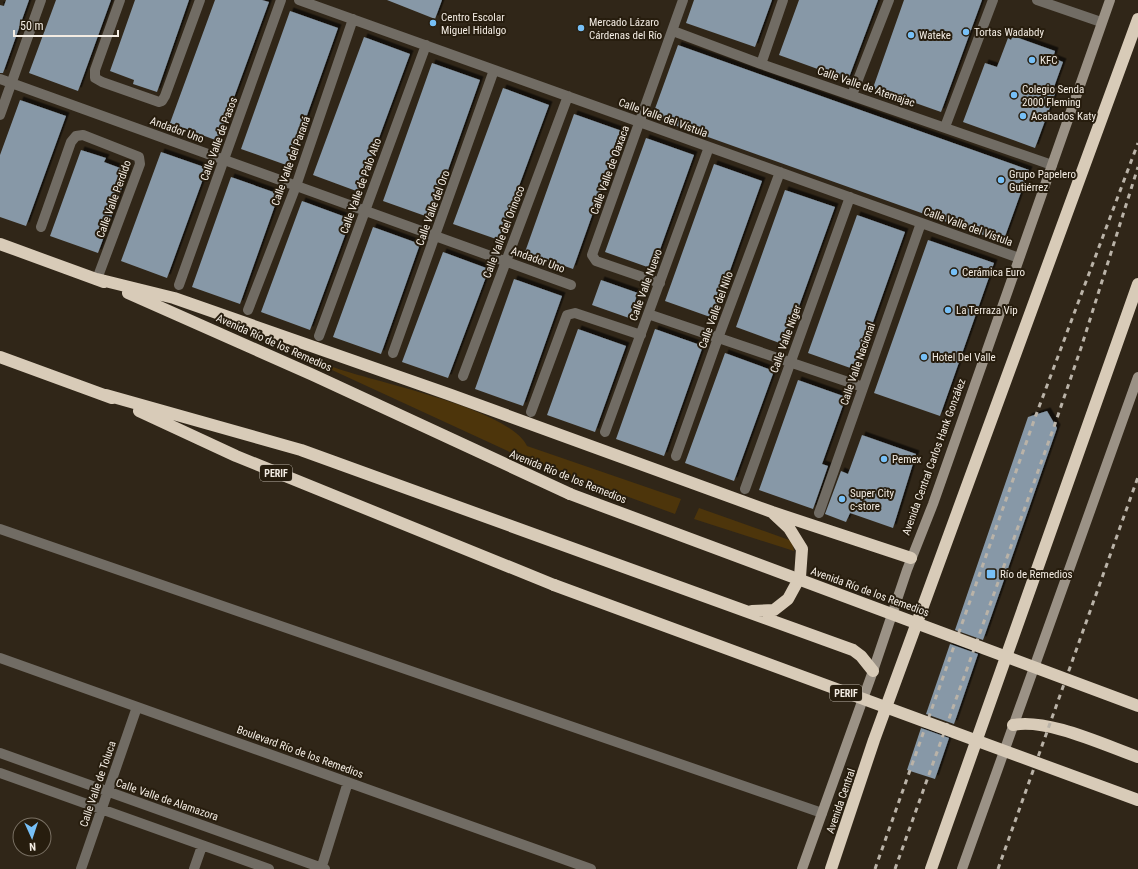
<svg xmlns="http://www.w3.org/2000/svg" width="1138" height="869" font-family="'Roboto Condensed',sans-serif">
	<style>
		.green { fill: #4d350b }
		.building { fill: #8798a7; filter: url(#shadow) }
		.lines { fill: none; stroke-linecap: round; stroke-linejoin: round }
		.street { stroke: #716c64; stroke-width: 10 }
		.secondary { stroke: #9b9286; stroke-width: 10 }
		.highway { stroke: #d8cbb8; stroke-width: 12 }
		.rail { stroke: #bab3a8; stroke-width: 3; stroke-dasharray: 5 5; stroke-linecap: butt }
		.highway-bridge { stroke: #d8cbb8; stroke-width: 12 }
		.poi-dot { fill: #77c0f7; stroke: #271d0e; stroke-width: 1.5 }
		.labels { text-anchor: middle; dominant-baseline: central; stroke-width: 4; stroke-linejoin: round; paint-order: stroke }
		.shield { fill: #271d0e; stroke: #b6aea3; stroke-width: 1 }
		.shield-label { font-size: 10px; font-weight: bold; fill: #f3ece3 }
		.poi-label { font-size: 11px; fill: #f3ece3; stroke: #271d0e; text-anchor: start }
		.street-label { font-size: 11px; fill: #f3ece3; stroke: #271d0e }
	</style>
	<defs>
		<filter id="shadow"><feDropShadow dx="3.5" dy="-3.5" stdDeviation="0" flood-color="#0009"/></filter>
	</defs>
	<rect width="100%" height="100%" fill="#302618"/>
	<path class="green" d="M333,367C373,382 509,408 527,446L681,499L675,514L525,459L332,370L331,368Z
		M699,508L792,541L794,551L694,519Z"/>
	<path class="building" d="M6,0H29L3,73H0V5L4,6Z
		M56,0H111L78,91L29,73Z
		M135,0H189L157,92L133,84L134,80L110,71Z
		M215,0H262L269,2L218,141L170,123Z
		M387,0H442L435,19Z
		M694,0H772L755,47L686,23Z
		M799,0H878L848,80L779,55Z
		M904,0H982L941,112L873,88Z
		M290,11L338,28L289,166L241,149Z
		M1013,36L1055,51L1053,58L1063,62L1054,87L1057,88L1035,148L963,122L985,63L997,67L1008,38L1011,40Z
		M364,37L410,54L359,192L313,175Z
		M678,45L1029,170L1003,242L652,117Z
		M432,63L480,80L431,218L383,201Z
		M503,88L549,105L499,240L453,224Z
		M20,100L66,116L26,226L0,217V155Z
		M574,114L622,131L573,269L525,252Z
		M646,138L694,155L653,269L605,252Z
		M81,150L106,158L104,162L128,171L98,253L50,236Z
		M161,152L207,168L167,278L121,261Z
		M714,164L762,181L713,318L665,301Z
		M231,177L279,194L240,304L192,287Z
		M785,190L835,207L785,345L736,327Z
		M302,201L351,219L310,330L261,312Z
		M857,215L905,232L856,370L808,353Z
		M373,227L420,244L381,354L333,337Z
		M928,240L994,263L940,416L874,393Z
		M443,252L489,269L448,378L402,362Z
		M514,279L562,296L523,406L475,389Z
		M601,280L638,293L629,318L592,305Z
		M578,329L626,346L595,432L547,415Z
		M655,329L703,346L664,456L616,439Z
		M725,353L774,371L734,481L685,463Z
		M798,380L846,397L822,464L828,466L813,509L759,490Z
		M1047,411L1057,428L983,640L955,630L1028,417Z
		M862,435L916,454L893,528L850,513L846,522L825,514L841,471L848,474Z
		M950,644L978,654L954,724L926,714Z
		M921,728L949,738L935,779L907,770Z"/>
	<g class="lines">
		<path class="street" d="M120,0L95,70V78L102,82L159,102L162,101L165,96L200,0
			M299,0L1019,258
			M1037,0L1101,22
			M673,31L761,64L1052,165
			M761,64L783,0
			M0,79L571,285
			M852,95L889,0
			M0,115L41,0
			M945,127L993,0
			M41,227L71,142L76,136L83,135L139,157L140,164L97,279
			M660,283L596,261L592,255L683,0
			M179,285L281,0
			M248,310L296,186L353,19
			M648,314L863,387
			M319,336L426,45
			M393,353L494,70
			M463,376L568,96
			M531,412L567,315L575,313L641,335
			M605,432L709,147
			M676,456L718,338L780,172
			M745,489L850,197
			M819,513L921,223
			M0,529L822,813
			M0,658L591,869
			M0,753L325,869
			M0,773L269,869
			M81,869L137,707
			M194,869L202,846
			M321,869L348,782"/>
		<path class="secondary" d="M802,869L873,671L907,570L933,504L1110,0
			M962,869L1138,377"/>
		<path class="highway" d="M0,244L104,282
			M97,279L174,298L451,395L772,512L911,558
			M128,293L313,375L570,494
			M0,357L112,398
			M106,395L301,450L853,650L861,656L873,671
			M139,411L236,456L554,585
			M752,611L774,610L788,599L800,577L802,549L789,528L774,514
			M1013,725C1047,718 1104,745 1138,757
			M831,869L874,740L1138,19
			M931,869L1138,284"/>
		<path class="rail" d="M875,869L1036,415L1138,143
			M895,869L1055,424L1081,348L1138,167
			M998,869L1138,477"/>
		<path class="highway-bridge" d="M570,494L1138,706
			M554,585L1138,800"/>
	</g>
	<g class="poi-dot">
		<circle cx="433" cy="23" r="4"/>
		<circle cx="581" cy="28" r="4"/>
		<circle cx="966" cy="32" r="4"/>
		<circle cx="911" cy="35" r="4"/>
		<circle cx="1032" cy="60" r="4"/>
		<circle cx="1014" cy="95" r="4"/>
		<circle cx="1023" cy="116" r="4"/>
		<circle cx="1001" cy="180" r="4"/>
		<circle cx="954" cy="272" r="4"/>
		<circle cx="948" cy="310" r="4"/>
		<circle cx="924" cy="357" r="4"/>
		<circle cx="884" cy="459" r="4"/>
		<circle cx="842" cy="499" r="4"/>
		<rect x="986" y="569" width="10" height="10" rx="2"/>
	</g>
	<g class="labels">
		<g class="shield">
			<rect x="260" y="465" width="32" height="16" rx="3"/>
			<rect x="830" y="685" width="32" height="16" rx="3"/>
		</g>
		<g class="shield-label">
			<text x="276" y="473">PERIF</text>
			<text x="846" y="693">PERIF</text>
		</g>
		<g class="poi-label">
			<text x="441" y="17">Centro Escolar<tspan x="441" dy="13">Miguel Hidalgo</tspan></text>
			<text x="589" y="22">Mercado Lázaro<tspan x="589" dy="13">Cárdenas del Río</tspan></text>
			<text x="974" y="32">Tortas Wadabdy</text>
			<text x="919" y="35">Wateke</text>
			<text x="1040" y="60">KFC</text>
			<text x="1022" y="89">Colegio Senda<tspan x="1022" dy="13">2000 Fleming</tspan></text>
			<text x="1031" y="116">Acabados Katy</text>
			<text x="1009" y="174">Grupo Papelero<tspan x="1009" dy="13">Gutiérrez</tspan></text>
			<text x="962" y="272">Cerámica Euro</text>
			<text x="956" y="310">La Terraza Vip</text>
			<text x="932" y="357">Hotel Del Valle</text>
			<text x="892" y="459">Pemex</text>
			<text x="850" y="493">Super City<tspan x="850" dy="13">c-store</tspan></text>
			<text x="1000" y="574">Río de Remedios</text>
		</g>
		<g class="street-label">
			<text transform="translate(866 87) rotate(19)">Calle Valle de Atemajac</text>
			<text transform="translate(663 118) rotate(20)">Calle Valle del Vístula</text>
			<text transform="translate(177 130) rotate(20)">Andador Uno</text>
			<text transform="translate(219 139) rotate(-70)">Calle Valle de Pasos</text>
			<text transform="translate(291 161) rotate(-70)">Calle Valle del Paraná</text>
			<text transform="translate(610 170) rotate(-70)">Calle Valle de Oaxaca</text>
			<text transform="translate(361 186) rotate(-70)">Calle Valle de Palo Alto</text>
			<text transform="translate(114 199) rotate(-70)">Calle Valle Perdido</text>
			<text transform="translate(433 208) rotate(-70)">Calle Valle del Oro</text>
			<text transform="translate(968 227) rotate(20)">Calle Valle del Vístula</text>
			<text transform="translate(504 232) rotate(-69)">Calle Valle del Orinoco</text>
			<text transform="translate(538 260) rotate(20)">Andador Uno</text>
			<text transform="translate(646 285) rotate(-70)">Calle Valle Nuevo</text>
			<text transform="translate(716 310) rotate(-70)">Calle Valle del Nilo</text>
			<text transform="translate(786 339) rotate(-70)">Calle Valle Níger</text>
			<text transform="translate(274 343) rotate(24)">Avenida Río de los Remedios</text>
			<text transform="translate(858 364) rotate(-71)">Calle Valle Nacional</text>
			<text transform="translate(934 457) rotate(-70)">Avenida Central Carlos Hank González</text>
			<text transform="translate(568 477) rotate(22)">Avenida Río de los Remedios</text>
			<text transform="translate(870 592) rotate(20)">Avenida Río de los Remedios</text>
			<text transform="translate(300 752) rotate(20)">Boulevard Río de los Remedios</text>
			<text transform="translate(98 784) rotate(-71)">Calle Valle de Toluca</text>
			<text transform="translate(167 800) rotate(19)">Calle Valle de Alamazora</text>
			<text transform="translate(841 801) rotate(-71)">Avenida Central</text>
		</g>
	</g>
	<g transform="translate(32 837) rotate(177)"><circle r="19" fill="#271d0e" stroke="#797063"/>
	<path d="M0-3L7 15L0 10L-7 15Z" fill="#77c0f7"/>
	<text y="-6" font-size="11" font-weight="bold" text-anchor="middle" fill="#f3ece3">N</text>
	</g>
	<path d="M14 30v6h104v-6" fill="none" stroke="#f3ece3" stroke-width="2"/>
	<text x="20" y="30" font-size="12" fill="#f3ece3" stroke="#271d0e" stroke-width="3" paint-order="stroke">50 m</text>
</svg>
